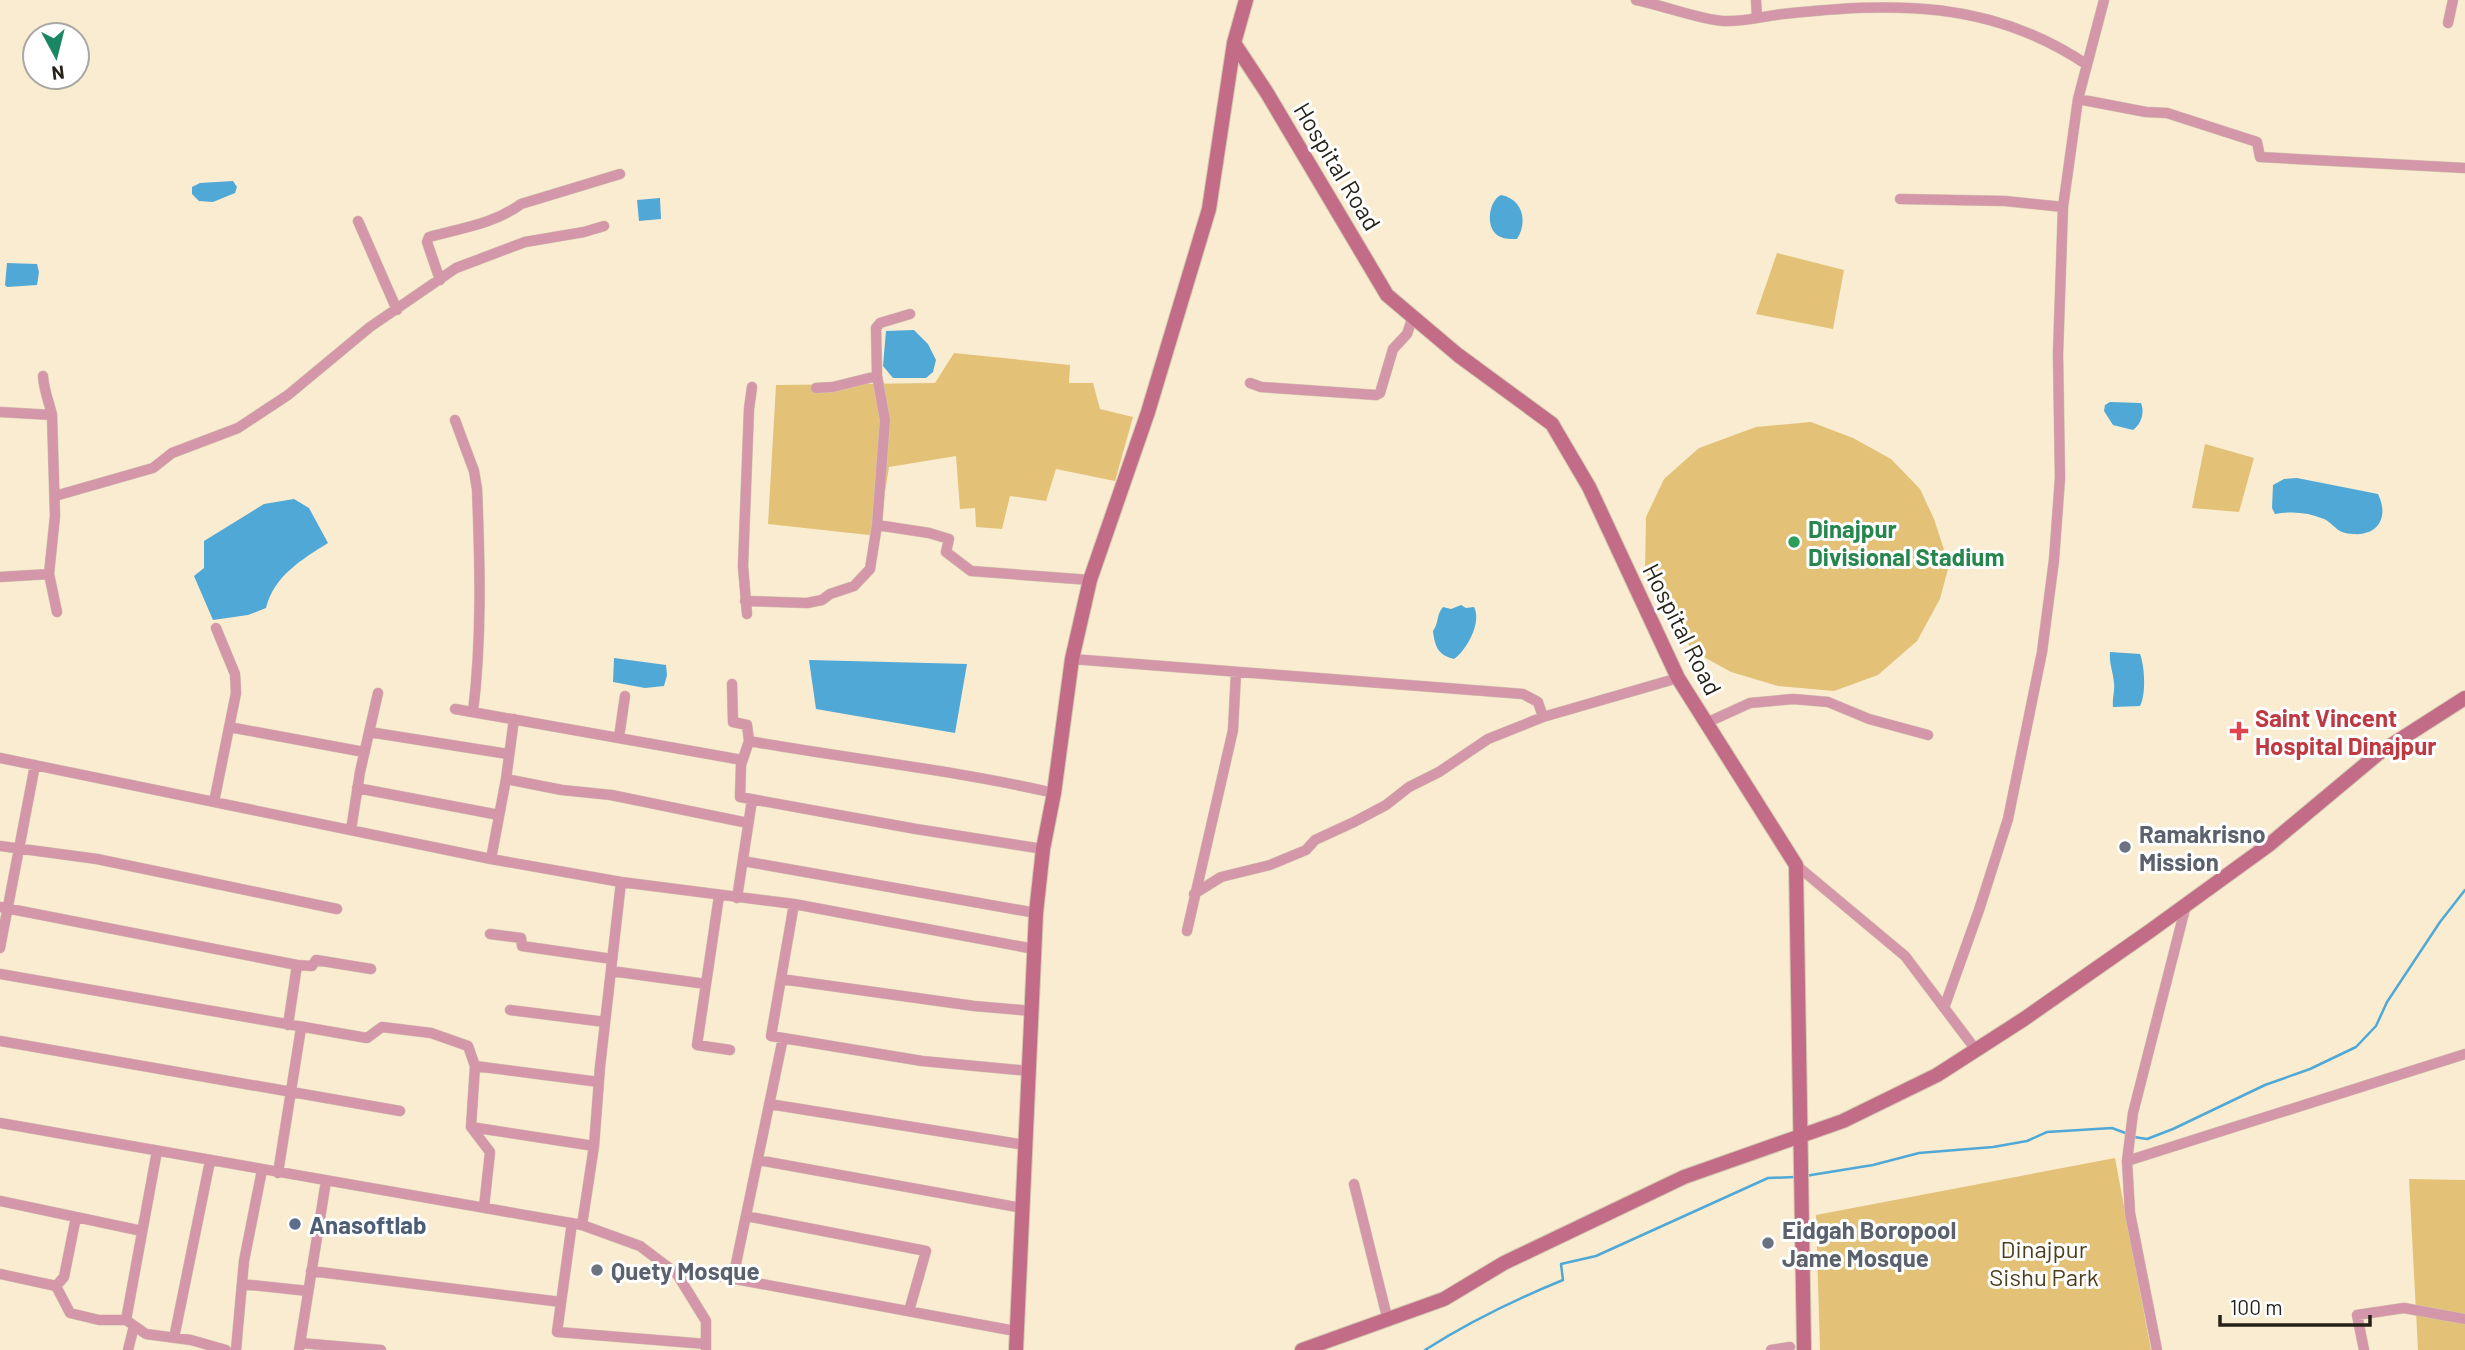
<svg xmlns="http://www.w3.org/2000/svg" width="2465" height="1350" font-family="Barlow,sans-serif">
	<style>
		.green { fill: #e3c278 }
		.water { fill: #4fa8d6 }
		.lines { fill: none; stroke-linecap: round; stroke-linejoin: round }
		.stream { stroke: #4fa8d6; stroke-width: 2.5 }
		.street-casing { stroke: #d3c8b0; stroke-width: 11 }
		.secondary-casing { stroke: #d3c8b0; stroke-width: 16 }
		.street { stroke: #d497a9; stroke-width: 10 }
		.secondary { stroke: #c36c87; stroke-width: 14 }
		.leisure-dot { fill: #2e9e5b; stroke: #fff; stroke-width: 2.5 }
		.health-dot { fill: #e0444e; stroke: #fff; stroke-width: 2.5 }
		.worship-dot { fill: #6b7280; stroke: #fff; stroke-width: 2.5 }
		.service-dot { fill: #5c6f8a; stroke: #fff; stroke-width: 2.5 }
		.labels { text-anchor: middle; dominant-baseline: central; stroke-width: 6; stroke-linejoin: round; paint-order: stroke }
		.street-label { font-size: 24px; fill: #272218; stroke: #fff }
		.leisure-label { font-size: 24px; font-weight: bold; fill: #27864d; stroke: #fff; text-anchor: start }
		.health-label { font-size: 24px; font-weight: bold; fill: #be3a42; stroke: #fff; text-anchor: start }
		.worship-label { font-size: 24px; font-weight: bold; fill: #5b616d; stroke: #fff; text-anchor: start }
		.service-label { font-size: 24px; font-weight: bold; fill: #4e5e75; stroke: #fff; text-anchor: start }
		.park-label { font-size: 24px; fill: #4c3e1a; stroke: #fff }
	</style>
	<rect width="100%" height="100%" fill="#f9ecd1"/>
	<path class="green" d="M1777,253L1844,270L1833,329L1756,314Z
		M954,353L1070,365L1069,383H1093L1100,409L1133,417L1115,481L1056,469L1046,501L1010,496L1002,529L976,527L975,508L960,509L956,456L889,467L878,536L768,524L776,385L935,383Z
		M1811,422L1853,438L1891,459L1920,489L1934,519L1949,565L1940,599L1917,641L1878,675L1834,691L1778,686L1731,672L1693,651L1664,608L1645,570L1646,517L1664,479L1699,448L1756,427Z
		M2205,444L2254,458L2239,512L2192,508Z
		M2115,1158L2151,1350H1820L1816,1215Z
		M2409,1179L2465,1180V1350H2418Z"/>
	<path class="water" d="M233,181L237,187L235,193L213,202L199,201L192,194V187L200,183Z
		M1501,195C1523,199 1528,222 1517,239C1509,239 1499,239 1494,232C1486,222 1490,200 1501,195Z
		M660,198L661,219L639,221L637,200Z
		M7,263L37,264L39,272L37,285L7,287L5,285Z
		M914,330L928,344L936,360L933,372L926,378H893L883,366L886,331Z
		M2110,402L2141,403C2145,413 2141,424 2133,430L2113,425L2104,411L2105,405Z
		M2297,478L2378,494C2389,516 2379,536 2353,534C2350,534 2345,533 2342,532C2335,529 2331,522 2324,519C2308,512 2291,511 2275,514L2272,508L2273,485L2284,479Z
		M294,499L309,508L328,543C301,560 274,576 266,608L248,615L213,620L194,576L204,568V541L264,504Z
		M1461,605L1466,608L1474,607C1482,622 1467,650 1454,659C1438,655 1435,647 1433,631C1439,623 1436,615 1443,607L1451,609Z
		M2110,652L2140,654C2145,667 2146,695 2140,706L2113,707C2112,699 2115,691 2114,683C2113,671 2109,664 2110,652Z
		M614,658L666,665L667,675L664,686L645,688L613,682Z
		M809,660L967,664L955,733L816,709Z"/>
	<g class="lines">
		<path class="stream" d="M2134,1137L2147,1139L2173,1129L2265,1085L2310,1069L2356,1047L2376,1026L2387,1002L2440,922L2465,890
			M1805,1176L1873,1165L1919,1153L1993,1147L2027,1141L2047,1132L2112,1128L2128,1134
			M1425,1350C1469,1322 1514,1300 1563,1280L1561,1264L1596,1256L1768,1178L1795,1177"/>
		<g class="street-casing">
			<path id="street" d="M1636,0C1662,5 1701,20 1724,21C1744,22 1764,16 1783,14C1895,2 1990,0 2086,64
				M1756,0L1757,18
				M2448,23L2453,0
				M2078,99L2146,112L2167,113L2257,142L2260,157L2465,168
				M1900,199L2005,201L2063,207
				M358,221L397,310
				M440,280L427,242L429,237C461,228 494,224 521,204L620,174
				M43,376C44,392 49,401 52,415L55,516L49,574L57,612
				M1250,383L1261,387L1376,395L1380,393L1393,349L1407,334L1413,316
				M816,388L833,387L877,376
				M0,412L52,415
				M455,420L474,471L477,489C480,563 482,639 473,712
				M55,496L153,468L172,453L238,428L288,395L370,327L456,268L525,242L584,232L604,226
				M877,525L929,533L949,539L946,552L971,571L1090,580
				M0,577L49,574
				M745,601L807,603L822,600L830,594L854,586L870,569L877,525L885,420L877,376L876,328L880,323L910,314
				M747,614L743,566L749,409L752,387
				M1072,659L1523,694L1538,702L1543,717
				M732,684L733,722L747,725L749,741L741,765L740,797L916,829L1043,849
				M455,709L742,760
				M1706,723L1750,703L1793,699L1828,702L1869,719L1928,735
				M229,727L364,752
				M369,732L508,754
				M619,737L625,696
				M749,741C851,759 954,770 1054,793
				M0,758L491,859L621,882
				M506,779L562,790L611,795L748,823
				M357,788L499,815
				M214,802L236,693L235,674L216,628
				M351,830L360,772L378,693
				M0,846L97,859L337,909
				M491,859L506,779L514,719
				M743,861L1036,913
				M1796,865L1905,956L1976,1050
				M1194,894L1221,877L1270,865L1306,850L1315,840L1354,822L1386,805L1409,787L1439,772L1488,739L1543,717L1678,678
				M719,896L697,1045L730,1050
				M737,898L752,800
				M794,904L771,1036L922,1061L1029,1071
				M0,907L297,965L312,966L316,960L371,969
				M1187,931L1233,730L1236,672
				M490,934L521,938L522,946L612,959
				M0,948L35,765
				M611,971L706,984
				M0,974L367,1038L382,1027L431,1033L468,1046L475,1066L471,1127L490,1152L484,1207
				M781,979L974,1006L1032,1011
				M1944,1008L1979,910L2008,819L2042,652L2054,560L2060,478L2058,354L2063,207L2078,99L2104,0
				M510,1010L605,1022
				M288,1025L297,965
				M0,1041L400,1111
				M475,1066L599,1082
				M769,1104L1025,1145
				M0,1123L582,1225L640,1246L677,1274
				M471,1127L594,1146
				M157,1151L126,1320L146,1334L191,1340L226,1350
				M758,1160L1022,1208
				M2127,1161L2465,1054
				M278,1173L301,1028
				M1354,1184L1388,1321
				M0,1201L142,1231
				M746,1216L926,1251L909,1311
				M572,1223L557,1332L706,1344
				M582,1225L594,1146L600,1067L621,882L794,904L1034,949
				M311,1271L561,1302
				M0,1274L56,1286L70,1313L99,1320H126
				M733,1278L783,1038
				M242,1284L308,1291
				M56,1286L64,1277L76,1217
				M174,1338L210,1161
				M300,1343L381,1350
				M128,1350L134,1326
				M236,1350L244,1261L262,1170
				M299,1350L326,1181
				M706,1350V1321L677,1274L692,1271L1015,1331
				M1771,1350L1790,1347
				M2157,1350L2130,1213L2127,1161L2133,1113L2186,905
				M2364,1350L2357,1315L2404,1308L2465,1319"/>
		</g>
		<g class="secondary-casing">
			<path id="secondary" d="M1234,43L1267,93L1387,295L1458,355L1552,424L1589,487L1678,678L1796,865L1804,1350
				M1016,1350L1036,913L1043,849L1054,793L1072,659L1090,580L1148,412L1209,209L1234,43L1246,0
				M1302,1350L1444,1299L1504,1263L1684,1177L1843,1121L1937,1075L2024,1019L2150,931L2270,844L2379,753L2465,698"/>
		</g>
		<use href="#street" class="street"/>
		<use href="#secondary" class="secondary"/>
	</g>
	<circle class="leisure-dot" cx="1794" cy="542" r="7"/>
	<path class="health-dot" d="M2235.5 720.5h7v7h7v7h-7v7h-7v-7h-7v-7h7z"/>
	<g class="worship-dot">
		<circle cx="2125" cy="847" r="7"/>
		<circle cx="1768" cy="1243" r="7"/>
		<circle cx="597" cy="1270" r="7"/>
	</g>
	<circle class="service-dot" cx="295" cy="1224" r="7"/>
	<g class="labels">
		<g class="street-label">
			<text transform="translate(1338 166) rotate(59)">Hospital Road</text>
			<text transform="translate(1683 629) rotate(63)">Hospital Road</text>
		</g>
		<g class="leisure-label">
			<text x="1808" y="528">Dinajpur<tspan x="1808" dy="28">Divisional Stadium</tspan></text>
		</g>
		<g class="health-label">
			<text x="2255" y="717">Saint Vincent<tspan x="2255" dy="28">Hospital Dinajpur</tspan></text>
		</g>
		<g class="worship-label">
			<text x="2139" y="833">Ramakrisno<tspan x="2139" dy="28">Mission</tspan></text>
			<text x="1782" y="1229">Eidgah Boropool<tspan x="1782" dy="28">Jame Mosque</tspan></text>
			<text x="611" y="1270">Quety Mosque</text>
		</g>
		<g class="service-label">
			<text x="309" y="1224">Anasoftlab</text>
		</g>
		<g class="park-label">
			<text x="2044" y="1248">Dinajpur<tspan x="2044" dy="28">Sishu Park</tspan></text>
		</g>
	</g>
	<g transform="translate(56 56) rotate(173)"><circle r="33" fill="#ffffff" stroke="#a9a7a3" stroke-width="2"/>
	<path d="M0-5L12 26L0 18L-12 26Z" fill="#1b8663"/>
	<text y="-10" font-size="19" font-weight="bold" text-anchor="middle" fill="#272218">N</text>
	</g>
	<path d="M2220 1315v10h150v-10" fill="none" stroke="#272218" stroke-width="3.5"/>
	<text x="2230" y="1315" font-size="21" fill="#272218" stroke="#ffffff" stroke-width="5" paint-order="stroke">100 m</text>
</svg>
